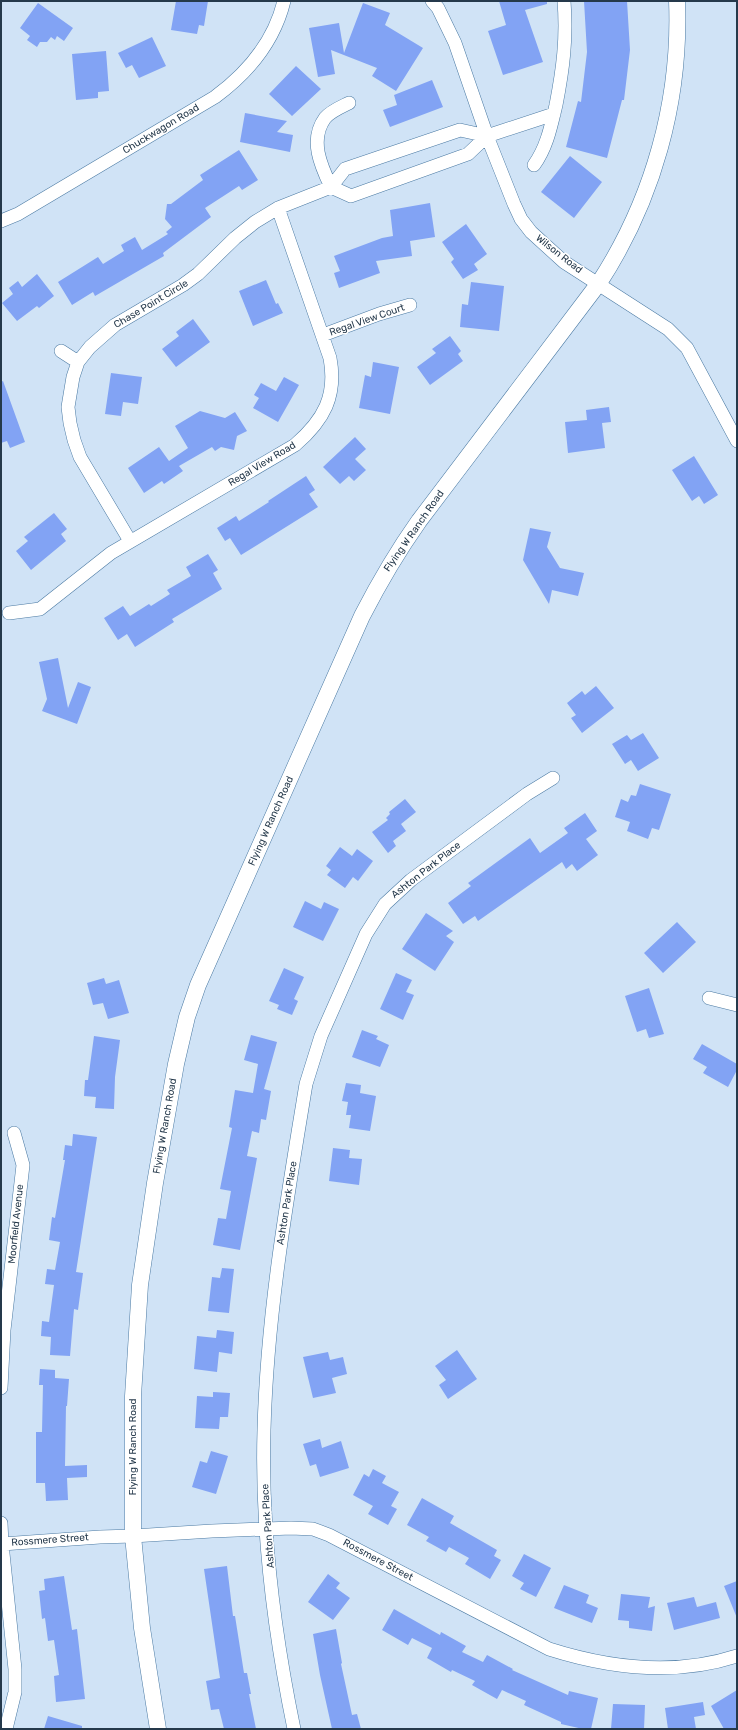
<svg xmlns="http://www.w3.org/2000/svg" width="738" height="1730" font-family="Rubik,sans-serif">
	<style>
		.building { fill: #82a3f4 }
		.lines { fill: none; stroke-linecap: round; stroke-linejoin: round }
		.minor-casing { stroke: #4b7aa3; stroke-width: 14 }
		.tertiary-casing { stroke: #4b7aa3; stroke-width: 17 }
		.minor { stroke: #fff; stroke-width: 13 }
		.tertiary { stroke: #fff; stroke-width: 16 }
		.labels { text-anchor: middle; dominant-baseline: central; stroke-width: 3; stroke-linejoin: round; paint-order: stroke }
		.street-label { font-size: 10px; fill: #25394b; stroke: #fff }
	</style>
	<rect width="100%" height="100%" fill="#d0e3f6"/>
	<path class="building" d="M176,1H208L204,26L199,25L197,34L171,30Z
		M499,1H547V4L525,10L543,62L503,75L488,31L506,25Z
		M584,1H627L630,50L624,100H622L607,158L566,147L578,101L581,102L587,52Z
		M38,3L73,28L64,41L57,36L55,40L51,37L47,42H40L37,47L27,40L30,36L20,28Z
		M363,3L390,13L385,25L423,48L396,91L372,76L377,68L331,50L335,74L318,77L309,28L339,23L344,53Z
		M152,37L166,66L139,78L132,65L126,68L118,53Z
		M106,51L109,91L98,92V98L76,100L72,54Z
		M296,66L321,89L292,116L269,94Z
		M432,80L443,107L390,127L383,110L397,105L394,95Z
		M245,113L287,121L277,132L293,135L290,152L240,142Z
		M239,150L258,180L242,190L239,186L205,208L211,217L163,253L164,256L95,296L93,292L72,305L58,282L98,257L103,264L124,251L121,245L135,237L142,250L168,234L166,232L172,227L165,219L167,204H171L203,180L200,175Z
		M570,156L602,182L574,218L541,192Z
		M430,203L435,237L410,241L412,256L376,261L380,273L339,288L334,273L340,271L334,256L382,238L393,236L390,210Z
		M466,224L487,254L474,264L478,270L463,279L451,262L454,259L442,242Z
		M37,274L54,296L39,308L37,306L17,321L2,303L13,294L9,288L18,281L22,287Z
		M266,280L276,304L278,303L283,313L253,326L239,291Z
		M471,282L504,286L499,331L460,327L462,304L468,305Z
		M193,319L210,342L176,367L162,349L179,336L176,332Z
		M450,336L461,351L458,354L463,361L430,385L417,367L436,353L432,349Z
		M373,362L399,367L390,414L359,408L365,375L371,377Z
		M111,373L142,377L138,404L123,402L121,416L105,414Z
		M284,377L299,385L278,422L253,408L259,398L254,395L261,383L276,391Z
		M3,381L25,442L10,448L7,441L1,443V382Z
		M609,407L611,422L602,423L605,448L568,453L565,422L587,420L586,410Z
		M200,411L225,418L235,412L247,431L237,436L234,450L221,447L215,451L212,447L179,466L183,471L164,484L162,481L144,493L128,468L159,447L169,461L188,448L175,426Z
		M355,437L366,449L355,459L366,470L354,481L349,476L340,484L323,467Z
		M694,456L718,495L704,504L699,496L692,501L672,470Z
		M306,476L315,490L309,494L318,507L241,555L230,538L225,541L217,528L236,516L239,521L269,502L268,501Z
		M54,513L67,529L61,534L66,541L31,570L16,551L28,541L24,537Z
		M530,528L551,532L547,547L560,568L584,573L578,596L552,590L549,604L523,560Z
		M208,554L218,570L213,573L222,589L172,619L174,622L135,647L127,634L118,640L104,618L123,606L130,616L149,604L151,606L170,594L167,590L191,576L186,567Z
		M58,658L68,708L78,682L91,687L77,724L42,711L47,699L39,662Z
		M596,686L614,708L582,733L571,718L576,715L567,703L582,691L585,695Z
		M643,733L659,758L638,771L631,760L625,764L612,744L627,735L631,740Z
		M640,784L671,794L659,830L652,828L648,839L627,831L630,822L615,817L621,799L628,802L631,795L636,796Z
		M405,799L416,812L401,824L406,831L393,841L396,846L388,853L372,832L388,820L386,818L390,814L389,812Z
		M585,813L597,831L586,839L598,855L577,871L572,864L566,869L562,862L478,921L475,916L463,924L448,903L471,886L468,883L530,838L540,853L568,833L564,828Z
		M340,847L352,856L357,849L373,861L358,881L353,877L345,888L327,875L331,870L326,866Z
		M305,901L321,909L324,902L339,909L323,941L293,927Z
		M426,913L453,931L446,936L454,942L435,971L402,949Z
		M677,922L696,942L663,973L644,953Z
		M284,968L304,977L294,999L298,1001L292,1015L277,1009L279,1005L269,1001Z
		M396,973L412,980L406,992L414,995L403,1020L380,1009Z
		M104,978L106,984L119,980L129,1013L108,1019L103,1003L93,1005L87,983Z
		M649,988L664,1034L649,1038L646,1029L637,1032L625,996Z
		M362,1030L378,1036L376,1039L389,1045L380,1067L352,1057Z
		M251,1035L277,1042L264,1089L271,1091L266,1120L261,1119L259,1133L252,1131L247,1156L257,1158L240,1250L213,1245L218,1218L226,1219L231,1191L220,1189L232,1128L229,1127L235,1090L253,1093L258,1064L244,1060Z
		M94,1036L120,1040L115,1077L114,1109L95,1108L96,1097L84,1096L85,1080H88Z
		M702,1044L737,1064V1070L728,1087L703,1073L707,1067L693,1059Z
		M346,1083L361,1085L360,1093L376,1096L370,1131L349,1128L351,1115H346L348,1102L342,1101Z
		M73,1134L97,1137L76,1272L83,1273L78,1310L74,1309L70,1356L50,1355L51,1337L41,1336L42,1321L49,1322L54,1285L45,1284L47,1269L55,1270L60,1242L49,1240L52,1217L55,1218L65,1160H63L65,1145L72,1146Z
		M333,1148L350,1150L349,1158L362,1159L359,1185L329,1181Z
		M222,1268L234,1269L229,1313L208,1311L212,1277L220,1278Z
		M217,1330L234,1332L232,1354L219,1352L217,1372L194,1369L197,1336L216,1338Z
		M457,1350L477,1379L448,1399L439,1385L446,1380L435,1366Z
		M328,1352L330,1360L343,1357L347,1374L332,1378L336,1393L313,1398L303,1357Z
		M40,1369L55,1370V1378L69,1379L67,1406H66L65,1466L87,1465V1477L67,1478L68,1500L46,1501L45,1483H36V1432H42L43,1385H39Z
		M213,1392L230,1393L228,1417H220L219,1429L195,1428L197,1396L213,1397Z
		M320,1439L322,1448L341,1441L349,1468L320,1477L316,1464L310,1466L303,1444Z
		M211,1451L228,1456L216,1494L192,1487L200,1461L207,1463Z
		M373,1469L386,1476L382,1483L399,1492L391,1506L397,1509L388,1525L368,1514L373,1506L353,1495L364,1474L369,1477Z
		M422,1498L454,1516L450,1523L497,1550L494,1556L501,1560L490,1579L465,1564L469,1558L449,1547L446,1552L426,1541L429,1537L407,1525Z
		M524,1554L551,1568L536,1597L520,1589L524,1583L512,1576Z
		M227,1566L233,1616H235L244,1673H247L251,1694H249L256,1729H224L219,1709L211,1710L206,1681L220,1678L204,1569Z
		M328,1574L340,1583L336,1588L350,1598L333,1620L308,1602Z
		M64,1576L72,1630L77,1629L85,1699L56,1702L54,1676L59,1675L54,1640L48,1641L45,1618L42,1619L39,1591L45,1590L44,1579Z
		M737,1581V1618L724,1586Z
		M564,1585L589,1595L586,1603L598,1608L592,1623L554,1608Z
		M621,1594L650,1597L648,1608L655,1606L652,1631L629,1628V1621L618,1620Z
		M694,1597L697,1607L716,1602L720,1618L674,1630L667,1603Z
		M394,1609L440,1635L441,1632L466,1646L462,1652L483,1662L487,1655L513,1669L512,1670L568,1695L569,1691L598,1698L591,1729H583L561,1724V1722L524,1705L526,1701L502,1690L497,1699L472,1685L475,1681L452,1670L451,1672L427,1658L432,1648L412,1638L408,1645L382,1630Z
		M336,1629L342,1663L341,1664L352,1715L357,1714L361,1729H332L320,1675L313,1634Z
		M737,1690V1729H724L711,1706Z
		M703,1702L705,1715L694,1717L696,1729H668L665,1708Z
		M613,1704L645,1705L644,1729H611Z
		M48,1716L82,1726V1729H44Z"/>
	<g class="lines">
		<g class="minor-casing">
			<path id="minor" d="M432,1L438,8L455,43L487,136L514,204L521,219L531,232L564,262L668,329L687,348L737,441
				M534,165C547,147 551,126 556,105C563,69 567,38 564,1
				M331,187L351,196L468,154L487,136L554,114
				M331,187C321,166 309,140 325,118C331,111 341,107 349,103
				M1,221L18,214L215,97C249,72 274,42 284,1
				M323,335L379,314L410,305
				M61,351L78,362
				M130,541L80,457L74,440L70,423L68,407L73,377L78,362L90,347L115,325L183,285L198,274L235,238L255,222L278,208L331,187L345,169L460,130L487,136
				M9,613L40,609L111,553L295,445C324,420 337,396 330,358L278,208
				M709,998L737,1005
				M1,1388L4,1330L23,1165L14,1133
				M1,1523L2,1544L15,1669V1692L6,1729
				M2,1544L100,1537L133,1536L212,1531L291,1528L313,1529L329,1535L549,1649C609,1668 676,1676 737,1656
				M294,1729C274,1632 261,1530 264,1430C267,1314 287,1199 306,1084L321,1036L366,934L385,904L411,880L527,794L553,778"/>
		</g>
		<g class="tertiary-casing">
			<path id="tertiary" d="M158,1729L142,1628L133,1536V1396L140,1285L155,1183L176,1064L187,1017L198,985L362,616C379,583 397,552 419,521L599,283C653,200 681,101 677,1"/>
		</g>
		<use href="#minor" class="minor"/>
		<use href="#tertiary" class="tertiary"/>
	</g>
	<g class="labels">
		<g class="street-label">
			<text transform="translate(161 129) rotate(-31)">Chuckwagon Road</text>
			<text transform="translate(559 254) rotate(38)">Wilson Road</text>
			<text transform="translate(151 304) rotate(-31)">Chase Point Circle</text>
			<text transform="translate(367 320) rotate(-19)">Regal View Court</text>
			<text transform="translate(262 464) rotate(-31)">Regal View Road</text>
			<text transform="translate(414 531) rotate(-55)">Flying W Ranch Road</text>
			<text transform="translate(271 821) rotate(-66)">Flying W Ranch Road</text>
			<text transform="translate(426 870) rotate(-38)">Ashton Park Place</text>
			<text transform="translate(165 1126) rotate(-80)">Flying W Ranch Road</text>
			<text transform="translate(287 1203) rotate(-81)">Ashton Park Place</text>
			<text transform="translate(16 1224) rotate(-84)">Moorfield Avenue</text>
			<text transform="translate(133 1447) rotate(-90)">Flying W Ranch Road</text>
			<text transform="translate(268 1526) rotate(-94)">Ashton Park Place</text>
			<text transform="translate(50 1540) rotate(-4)">Rossmere Street</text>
			<text transform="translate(378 1560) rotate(28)">Rossmere Street</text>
		</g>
	</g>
	<rect width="738" height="1730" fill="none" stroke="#25394b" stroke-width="4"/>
</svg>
